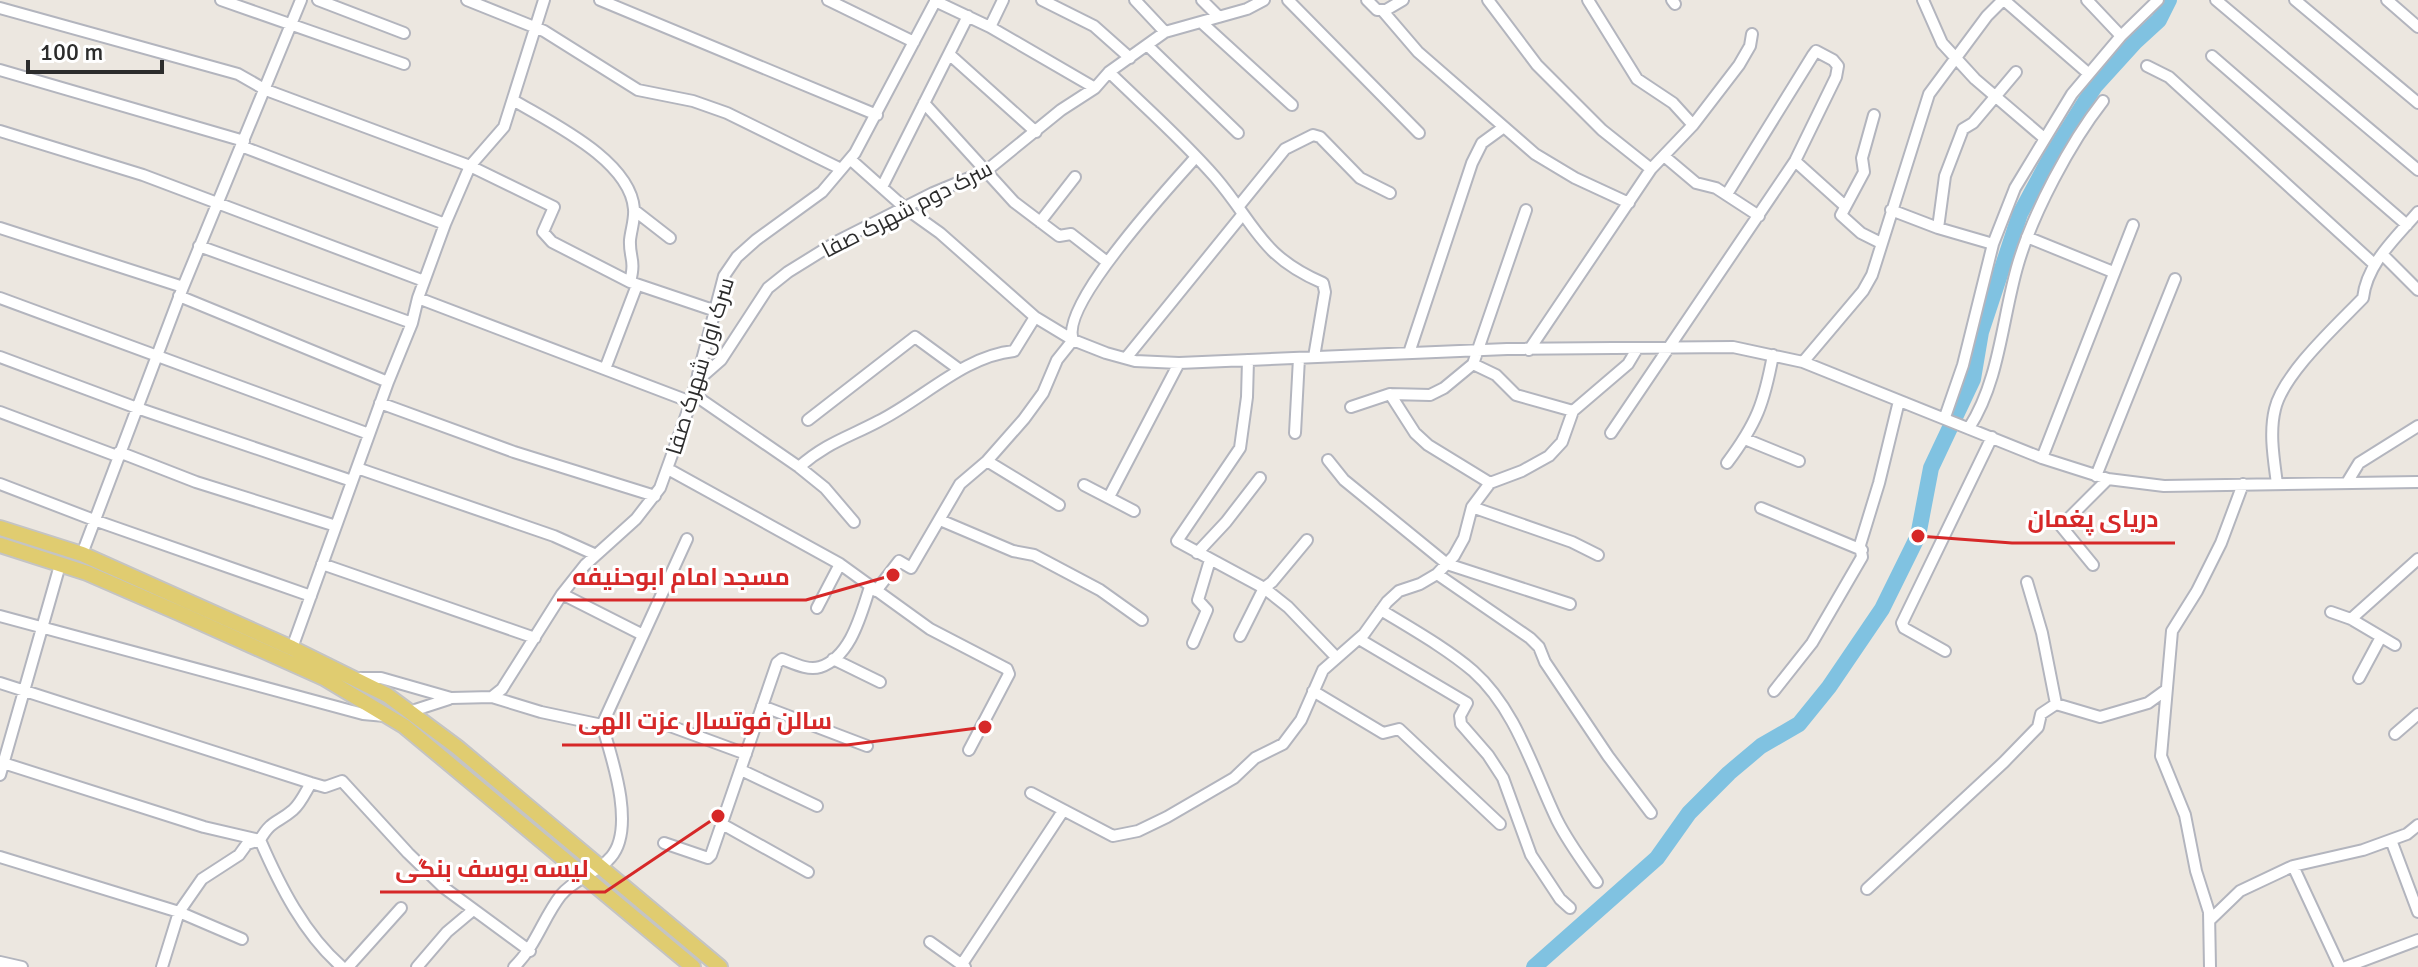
<svg xmlns="http://www.w3.org/2000/svg" width="2418" height="967" font-family="Signika,Cairo,sans-serif">
	<style>
		.lines { fill: none; stroke-linecap: round; stroke-linejoin: round }
		.river { stroke: #80c2e1; stroke-width: 16 }
		.minor-casing { stroke: #b3b5be; stroke-width: 14 }
		.major-casing { stroke: #c4c4c4; stroke-width: 18 }
		.minor { stroke: #fff; stroke-width: 10 }
		.major { stroke: #e0cc70; stroke-width: 14 }
		.labels { text-anchor: middle; dominant-baseline: central; stroke-width: 6; stroke-linejoin: round; paint-order: stroke }
		.street-label { font-size: 22px; fill: #2c2c2c; stroke: #fff }
		.leader { fill: none; stroke: #d62828; stroke-width: 3 }
		.callout-dot { fill: #d62828; stroke: #fff; stroke-width: 3 }
		.callout-label { font-size: 24px; text-anchor: middle; font-weight: bold; fill: #d62828; stroke: #fff; stroke-width: 6; stroke-linejoin: round; paint-order: stroke }
	</style>
	<rect width="100%" height="100%" fill="#ece7e0"/>
	<g class="lines">
		<path class="river" d="M1534,967L1657,858L1689,813L1729,773L1761,746L1799,724L1829,687L1882,609L1918,536L1931,468L1973,379L1981,332L2020,214L2050,158L2095,86L2135,42L2159,20L2169,0"/>
		<g class="minor-casing">
			<path id="minor" d="M221,0L404,64
				M318,0L404,33
				M467,0L544,31L638,90L693,101L727,113L841,169
				M600,0L877,115
				M828,0L914,42
				M1042,0L1094,26L1130,58
				M1135,0L1165,32
				M1202,0L1219,17
				M1288,0L1419,133
				M1367,0L1377,10H1386L1403,0
				M1488,0L1537,65L1602,130L1651,169
				M1588,0L1637,79L1673,103L1693,125
				M1672,0L1675,4
				M1923,0L1942,43L1975,79L2044,138
				M2004,0L2089,74
				M2087,0L2121,36
				M2216,0L2418,170
				M2295,0L2418,103
				M2387,0L2418,27
				M935,1L990,27L1095,88
				M0,8L238,74L266,90L470,166L554,207L543,232L552,242L630,282L713,310
				M1382,10L1418,52L1535,154L1575,178L1629,203
				M1201,22L1292,105
				M990,27L1003,0
				M1147,45L1238,133
				M949,54L1036,132
				M2212,56L2407,225
				M2147,66L2169,77L2374,264
				M0,70L244,141
				M1109,72C1145,107 1183,140 1215,177C1256,225 1260,256 1323,283L1325,292L1314,357
				M513,100C551,123 630,160 634,209C635,219 631,230 630,240C629,258 636,259 630,282
				M924,103L1014,202L1059,236L1071,234L1107,262
				M1874,115L1862,158L1864,172L1841,215L1861,233L1881,243
				M0,131L143,175L424,281
				M241,146L445,224
				M1664,156L1696,183L1716,188L1759,216
				M850,159L905,208L940,233L1035,317L1073,340L1106,353L1135,361L1179,363L1507,349L1733,347L1803,362L2042,458L2108,479L2164,486L2418,482
				M1795,161L1845,206
				M882,187L968,16
				M1238,207L1285,149L1313,135L1320,137L1360,178L1390,193
				M634,210L670,238
				M1891,210L1938,228L1993,244
				M1040,222L1075,177
				M0,228L183,287
				M1938,228L1945,176L1963,129L1973,123L2016,72
				M2027,237L2113,272
				M199,246L412,323
				M2382,254L2418,290
				M179,296L388,382
				M0,298L369,434
				M418,298L691,402
				M1529,350L1651,169L1693,125L1739,65L1750,46L1752,34
				M1409,353L1472,163L1482,143L1504,127
				M0,357L137,408L352,481
				M1126,358L1243,214
				M1248,360L1247,397L1240,448L1177,541L1264,588L1288,607L1336,657
				M1803,362L1863,291L1872,275L1929,94L1987,16L2003,0
				M1473,364L1496,375L1516,395L1573,411
				M605,369L637,285
				M698,374H705L721,360L768,288L788,272L838,241L933,193L986,171L1061,110L1095,88L1109,72L1165,32L1247,9L1264,0
				M693,394L799,467L825,488L854,522
				M1390,394L1415,433L1428,445L1490,483
				M380,403L514,452L655,496
				M1351,407L1390,394L1430,395L1444,388L1473,364L1526,210
				M0,412L117,456
				M1945,417L1963,365L1993,244L2015,188L2072,94L2121,36L2158,0
				M808,420L915,337L960,370
				M1969,428C2000,380 2002,318 2018,264C2033,213 2070,143 2103,101
				M1295,433L1299,358
				M1611,433L1795,161L1836,77L1838,66L1833,60L1816,51L1813,55L1727,194
				M1745,439L1799,461
				M119,452L196,482L336,526
				M2042,458L2133,225
				M1328,460L1344,480L1447,564L1570,604
				M987,461L1059,505
				M1727,463C1757,423 1764,403 1773,355
				M799,467C826,443 849,437 879,421C923,399 964,356 1014,351L1035,317
				M357,468L554,536L594,554
				M668,469L840,564L930,629L1007,669L1009,674L969,750
				M2096,476L2175,279
				M2348,481L2359,463L2418,426
				M0,484L94,520L311,596
				M2277,484C2274,460 2269,433 2275,409C2283,374 2337,325 2363,298C2367,263 2396,238 2418,212
				M1084,485L1134,511
				M1109,497L1179,363
				M1472,507L1572,542L1598,555
				M1761,508L1862,550
				M940,520L1013,551L1034,555L1100,590L1142,620
				M1197,553L1226,522L1260,478
				M82,554L183,287L301,0
				M322,564L535,638
				M2093,565L2061,526L2108,479
				M1437,574L1530,638L1539,647L1545,662L1608,756L1651,813
				M2027,582L2042,633L2056,704
				M876,591L899,561L911,568L960,484L987,461L1024,419L1043,393L1057,360L1073,340C1059,306 1171,185 1196,157
				M562,594L643,635
				M817,608L840,564
				M1381,610C1412,629 1446,648 1473,671C1516,709 1533,770 1557,820C1568,842 1583,862 1597,882
				M2331,612L2351,619L2395,645
				M0,616L363,714L385,716
				M2351,619L2418,559
				M1240,636L1264,588L1272,582L1307,540
				M1359,639L1467,703L1460,716L1461,724L1488,755L1503,778L1531,855L1560,899L1570,908
				M1193,643L1207,610L1198,600L1210,560
				M292,648L388,382L412,323L418,298L445,224L470,166L504,127L544,0
				M1945,651L1904,628L1902,623L1992,437
				M833,659L880,682
				M358,678H381L451,698L492,697L541,712L602,725
				M2359,678L2381,637
				M0,683L311,783L325,787L342,781L408,853L443,887L530,951
				M1313,691L1383,733L1399,729L1500,824
				M1774,691L1812,643L1862,557L1860,545L1879,483L1899,401
				M492,697L502,689L562,594L585,565L636,519L660,488L691,402L724,276L737,257L756,240L822,192L855,153L936,0
				M762,706L867,746
				M412,711L449,699
				M670,726L746,754
				M2395,734L2418,714
				M0,762L204,827L260,840
				M741,770L817,806
				M0,775L60,565
				M1031,793L1113,836L1138,831L1167,817L1234,778L1255,758L1283,744L1301,720L1323,670L1364,634L1387,602L1399,591L1420,584L1437,574L1454,556L1464,538L1472,507L1490,483L1522,471L1549,456L1562,442L1573,411L1628,364L1637,349
				M722,824L808,872
				M260,840C280,886 304,934 342,967
				M2391,840L2418,912
				M664,843L708,858L711,855L777,663L782,659C793,663 808,671 820,667C851,657 861,614 870,587
				M0,857L179,912L242,939
				M2293,866L2340,967
				M1867,889L2004,762L2038,727L2041,714L2056,704L2100,717L2148,703L2166,690
				M2211,919L2240,891L2293,866L2363,850L2407,834L2418,825
				M930,942L965,967
				M0,962L22,967
				M962,964L1063,811
				M162,967L179,912L202,879L239,855L247,844L260,840C271,820 278,823 293,810C301,803 306,791 311,783
				M348,967L401,908
				M417,967L447,932L472,911
				M514,967C536,946 543,918 561,895C575,878 598,873 611,857C636,828 612,758 602,725L687,539
				M2210,967L2209,912L2196,871L2185,815L2161,756L2172,631L2197,591L2221,543L2243,484
				M2346,967L2418,940"/>
		</g>
		<g class="major-casing">
			<path id="major" d="M0,528L82,554L292,648L387,695L457,747L720,967
				M0,545L87,573L179,613L324,678L404,726L693,967"/>
		</g>
		<use href="#minor" class="minor"/>
		<use href="#major" class="major"/>
	</g>
	<g class="labels">
		<g class="street-label">
			<text transform="translate(907 209) rotate(-27)">سرک دوم شهرک صفا</text>
			<text transform="translate(700 366) rotate(-73)">سرک اول شهرک صفا</text>
		</g>
	</g>
	<path class="leader" d="M1918 536L2012 543H2175M893 575L806 600H557M985 727L847 745H562M718 816L605 892H380"/>
	<g class="callout-dot">
		<circle cx="1918" cy="536" r="8"/>
		<circle cx="893" cy="575" r="8"/>
		<circle cx="985" cy="727" r="8"/>
		<circle cx="718" cy="816" r="8"/>
	</g>
	<g class="callout-label">
		<text x="2093" y="527">دریای پغمان</text>
		<text x="681" y="585">مسجد امام ابوحنیفه</text>
		<text x="705" y="729">سالن فوتسال عزت الهی</text>
		<text x="492" y="877">لیسه یوسف بنگی</text>
	</g>
	<path d="M28 60v12h134v-12" fill="none" stroke="#2c2c2c" stroke-width="4"/>
	<text x="40" y="60" font-size="24" fill="#2c2c2c" stroke="#ffffff" stroke-width="6" paint-order="stroke">100 m</text>
</svg>
